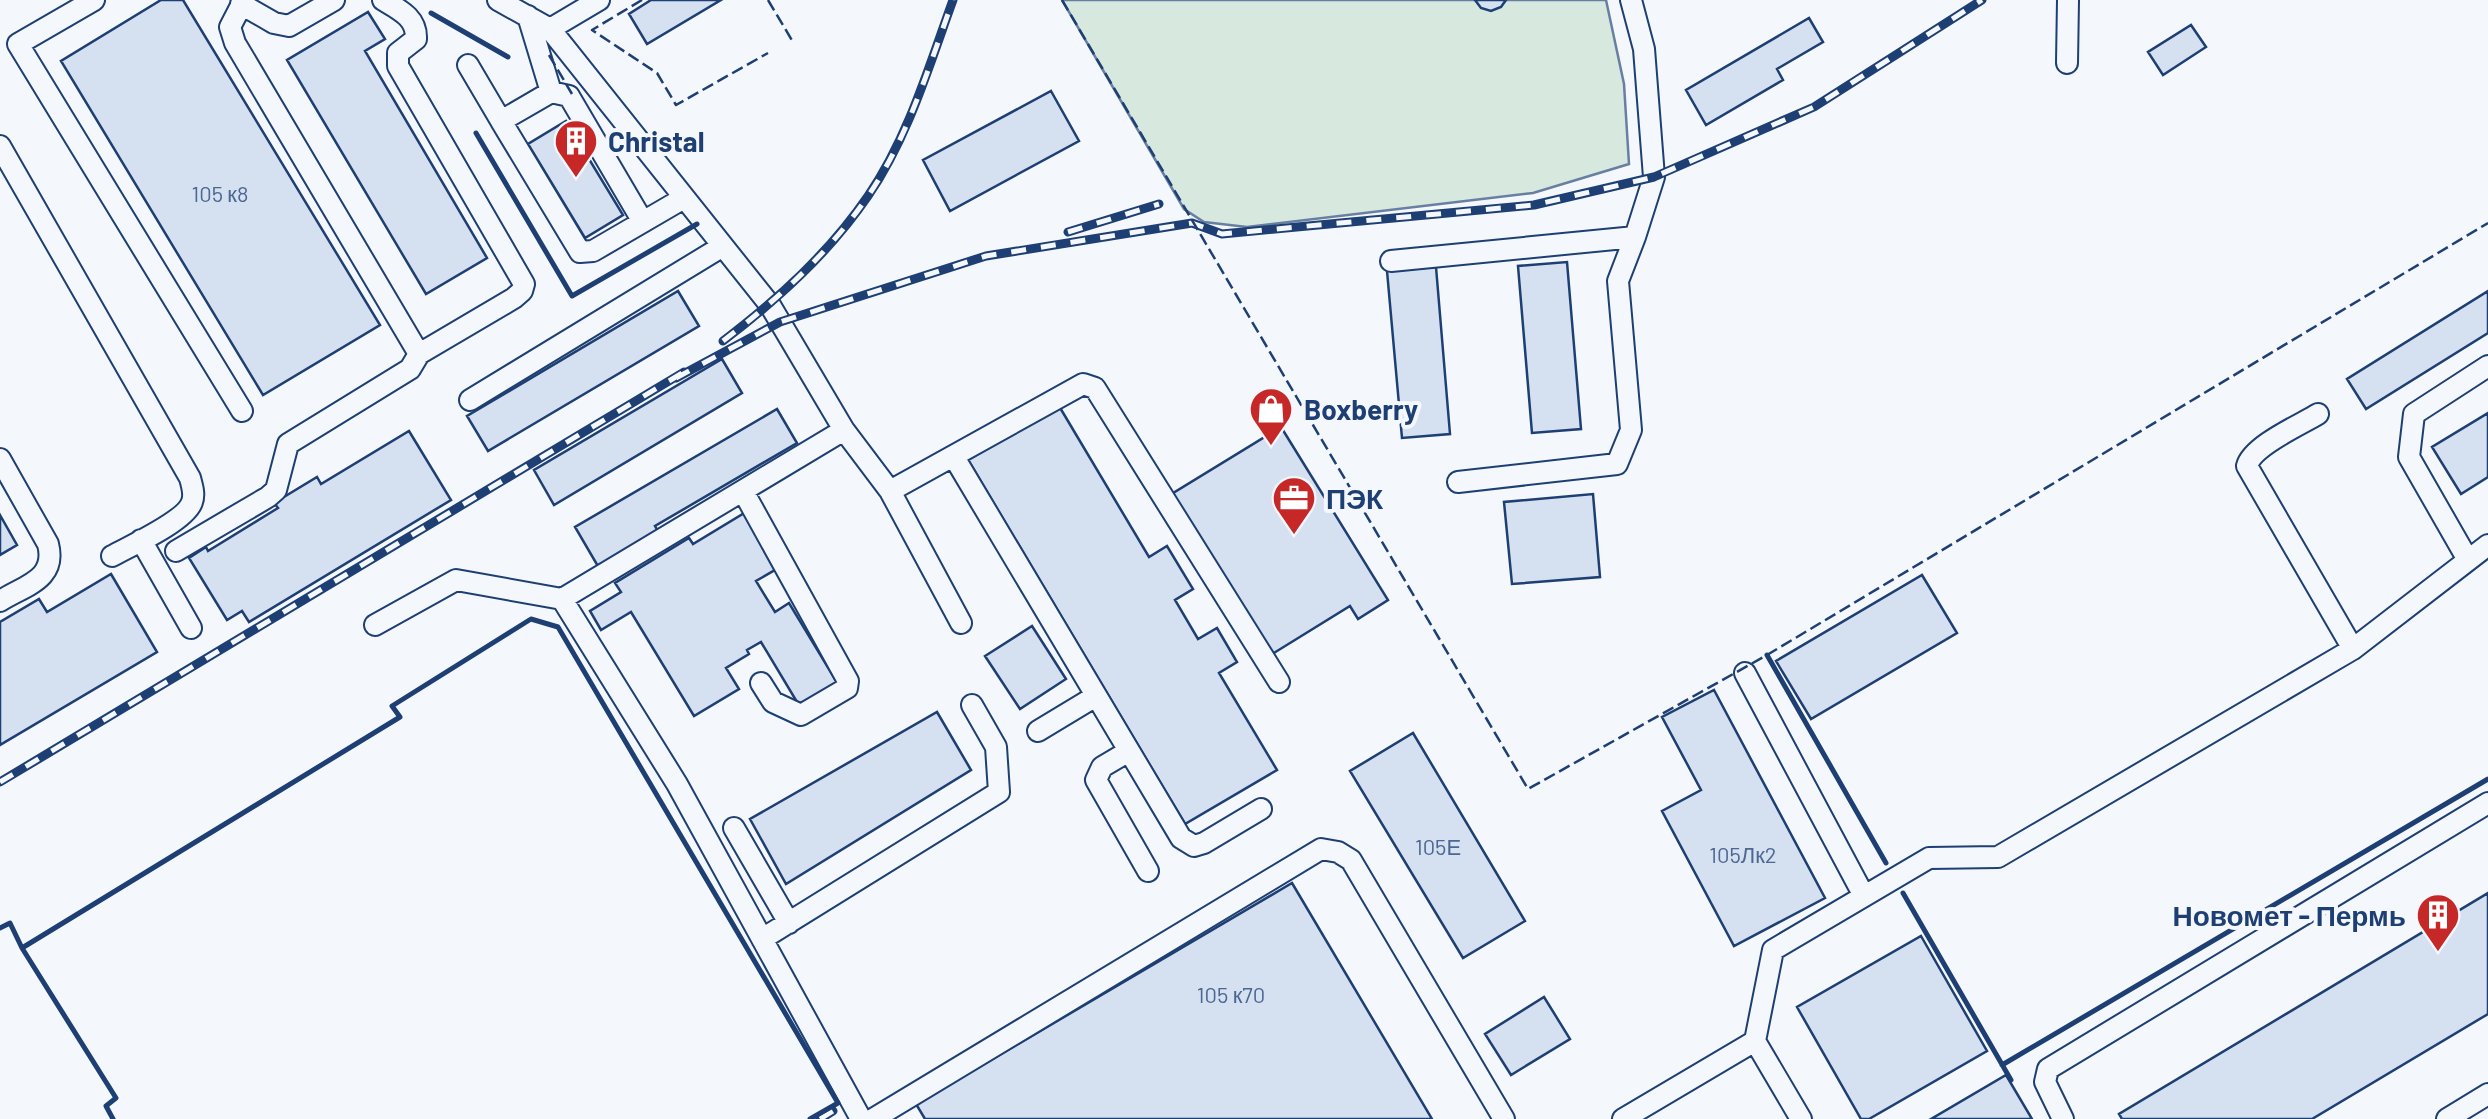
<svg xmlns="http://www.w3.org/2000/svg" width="2488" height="1119" font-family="Barlow,sans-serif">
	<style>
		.green { fill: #d7e8df; stroke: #687fa3; stroke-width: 2.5 }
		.building { fill: #d5e0f0; stroke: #1d3f73; stroke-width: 2.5 }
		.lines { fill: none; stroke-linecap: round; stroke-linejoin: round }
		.minor-casing { stroke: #1d3f73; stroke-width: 24 }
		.minor { stroke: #f4f7fb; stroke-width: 20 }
		.rail-casing { stroke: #1d3f73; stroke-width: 9 }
		.rail { stroke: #f4f7fb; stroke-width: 5; stroke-dasharray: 15; stroke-linecap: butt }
		.fence { stroke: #1d3f73; stroke-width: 2.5; stroke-dasharray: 12 5; stroke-linecap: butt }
		.wall { stroke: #1d3f73; stroke-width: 5 }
		.labels { text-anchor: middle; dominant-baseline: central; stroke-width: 8; stroke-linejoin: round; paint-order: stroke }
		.number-label { font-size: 22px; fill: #4b6792 }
		.poi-label { font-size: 28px; font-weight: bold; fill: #1d3f73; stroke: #f4f7fb; text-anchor: start }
	</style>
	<rect width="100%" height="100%" fill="#f4f7fb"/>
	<path class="green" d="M1062,0H1606L1624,84L1629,164L1533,193L1247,227L1204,222L1184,209Z"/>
	<path class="building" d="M161,0H183L380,325L263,395L61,61Z
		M651,0H721L647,44L629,14Z
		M1475,0H1506L1501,7L1491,11L1481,8Z
		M368,12L385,39L365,51L487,258L426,294L287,60Z
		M1809,18L1823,42L1777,69L1783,80L1706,125L1686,90Z
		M2191,25L2206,47L2163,75L2148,52Z
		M1051,91L1079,141L950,211L923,160Z
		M566,121L623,215L585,238L528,144Z
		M1567,262L1581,429L1532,433L1518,266Z
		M1436,267L1450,434L1402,438L1387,271Z
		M678,291L699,326L488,451L467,416Z
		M2488,291V333L2366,409L2347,379Z
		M722,359L742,393L554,505L534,470Z
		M1059,406L1149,557L1167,546L1193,589L1175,600L1198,639L1217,628L1237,662L1219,673L1277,770L1185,824L968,460Z
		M777,409L797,443L655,526L659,533L599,568L575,527Z
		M2488,413V477L2461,494L2432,447Z
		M1281,427L1388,600L1358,619L1350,606L1269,656L1170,495Z
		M409,431L451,500L249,622L242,611L227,620L189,558L206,547L208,551L278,508L274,503L317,477L321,484Z
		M1593,494L1600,577L1512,584L1504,502Z
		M746,512L780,567L756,581L775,612L789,603L838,684L800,707L761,642L747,650L749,654L726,668L739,689L694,716L631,612L601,630L590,611L621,592L615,583L689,538L693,544Z
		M0,515L17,545L0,555Z
		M111,574L157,652L0,745V622L39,599L47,612Z
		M1922,575L1957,633L1811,719L1776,661Z
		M1032,626L1066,679L1020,709L985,656Z
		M1714,690L1825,898L1734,946L1662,811L1701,790L1662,717Z
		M937,712L971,770L786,884L750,819Z
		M1413,733L1525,921L1463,958L1350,771Z
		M1292,883L1432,1119H925L916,1104Z
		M2488,893V1014L2312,1119H2122L2119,1114Z
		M1921,936L1987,1051L1869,1119H1861L1797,1007Z
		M1544,997L1570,1039L1511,1075L1485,1034Z
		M2006,1075L2032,1119H1931Z"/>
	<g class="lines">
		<g class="minor-casing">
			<path id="minor" d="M94,0L18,44L242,411
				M383,0C400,10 417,18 416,39L398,53V66L524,284L522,291L514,298L419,354
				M498,0L550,29L770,305L844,430L890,491L961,623
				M241,4L274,23L289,26L334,0
				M528,16L551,92
				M550,29L599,0
				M2067,63L2068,0
				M468,65L501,121
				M0,146L190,478C192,486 195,494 192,502C186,521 130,546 112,556
				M643,222L569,96L551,92L501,121L580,252L593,251L684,198
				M1391,261L1635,237L1654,177L1644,49L1631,0
				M470,400L723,246
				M2318,414C2300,425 2252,446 2247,466L2353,649
				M954,457L1181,838L1194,846L1204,843L1261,809
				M0,459L48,544C57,579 26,585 0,601
				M1458,482L1617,464L1631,430L1618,281L1635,237
				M743,491L848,681L847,688L801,715L773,702L761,683
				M890,491L1083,384L1095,388L1279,682
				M141,540L191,628
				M176,551L268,497L276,490L288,444L410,369L419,354L235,43L230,27L244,0
				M2468,560L2409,457L2414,414L2488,366
				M562,599L677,784L861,1119
				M375,625L456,580L562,599L844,430
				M1745,673L1864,896
				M1038,731L1096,696
				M1129,751L1102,767L1096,780L1148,871
				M734,828L789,923
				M762,939L999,792L996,747L972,705
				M1755,1041L1801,1119
				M873,1119L1321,849L1338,852L1351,860L1504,1119
				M1623,1119L1755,1041L1773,950L1929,858L1998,857L2353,649L2488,545
				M2063,1119L2045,1082L2048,1069L2488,803
				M2447,1119L2488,1094"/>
		</g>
		<use href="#minor" class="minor"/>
		<g class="rail-casing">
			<path id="rail" d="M1068,232L1159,204
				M723,341C778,299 829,253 868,196C908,138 929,66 953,0
				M676,378L780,322L986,256L1192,223L1222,234L1534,205L1654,177L1814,107L1982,0
				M0,782L684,372
				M820,1119L833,1111"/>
		</g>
		<use href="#rail" class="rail"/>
		<path class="fence" d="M642,0L592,30L657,73L676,105L768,53
			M768,0L793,42
			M1062,0L1528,789L1767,655L2488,223
			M549,55L572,94"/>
		<path class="wall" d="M431,13L508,57
			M476,133L572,296L697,224
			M1767,655L1886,863
			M1903,893L2011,1080
			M0,928L10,923L22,948
			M2002,1065L2488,779
			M113,1119L106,1106L116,1098L22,948L400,717L392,706L531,619L558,627L838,1103L810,1119"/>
	</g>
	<defs>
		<g id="building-pin" transform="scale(2.25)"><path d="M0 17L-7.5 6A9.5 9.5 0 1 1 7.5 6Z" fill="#c62828" stroke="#f4f7fb"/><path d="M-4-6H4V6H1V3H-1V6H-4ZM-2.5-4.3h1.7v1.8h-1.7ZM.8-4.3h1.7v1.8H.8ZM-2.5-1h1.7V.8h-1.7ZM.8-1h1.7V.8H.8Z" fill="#fff"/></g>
		<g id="shop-pin" transform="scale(2.25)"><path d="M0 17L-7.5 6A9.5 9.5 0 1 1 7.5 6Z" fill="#c62828" stroke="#f4f7fb"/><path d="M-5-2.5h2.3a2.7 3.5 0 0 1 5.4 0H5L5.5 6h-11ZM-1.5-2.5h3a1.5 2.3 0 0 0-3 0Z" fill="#fff"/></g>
		<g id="office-pin" transform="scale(2.25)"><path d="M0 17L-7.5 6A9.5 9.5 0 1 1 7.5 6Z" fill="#c62828" stroke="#f4f7fb"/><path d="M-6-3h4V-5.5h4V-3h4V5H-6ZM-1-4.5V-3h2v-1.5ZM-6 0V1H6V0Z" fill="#fff"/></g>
	</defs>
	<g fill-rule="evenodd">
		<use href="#building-pin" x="576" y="141"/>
		<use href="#shop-pin" x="1271" y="409"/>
		<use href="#office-pin" x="1294" y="498"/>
		<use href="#building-pin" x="2438" y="915"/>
	</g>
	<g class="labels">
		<g class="number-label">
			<text x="220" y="193">105 к8</text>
			<text x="1438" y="846">105Е</text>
			<text x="1743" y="854">105Лк2</text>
			<text x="1231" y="994">105 к70</text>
		</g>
		<g class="poi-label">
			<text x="608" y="141">Christal</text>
			<text x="1304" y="409">Boxberry</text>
			<text x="1326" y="498">ПЭК</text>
			<text x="2406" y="915" text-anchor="end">Новомет - Пермь</text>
		</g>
	</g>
</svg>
